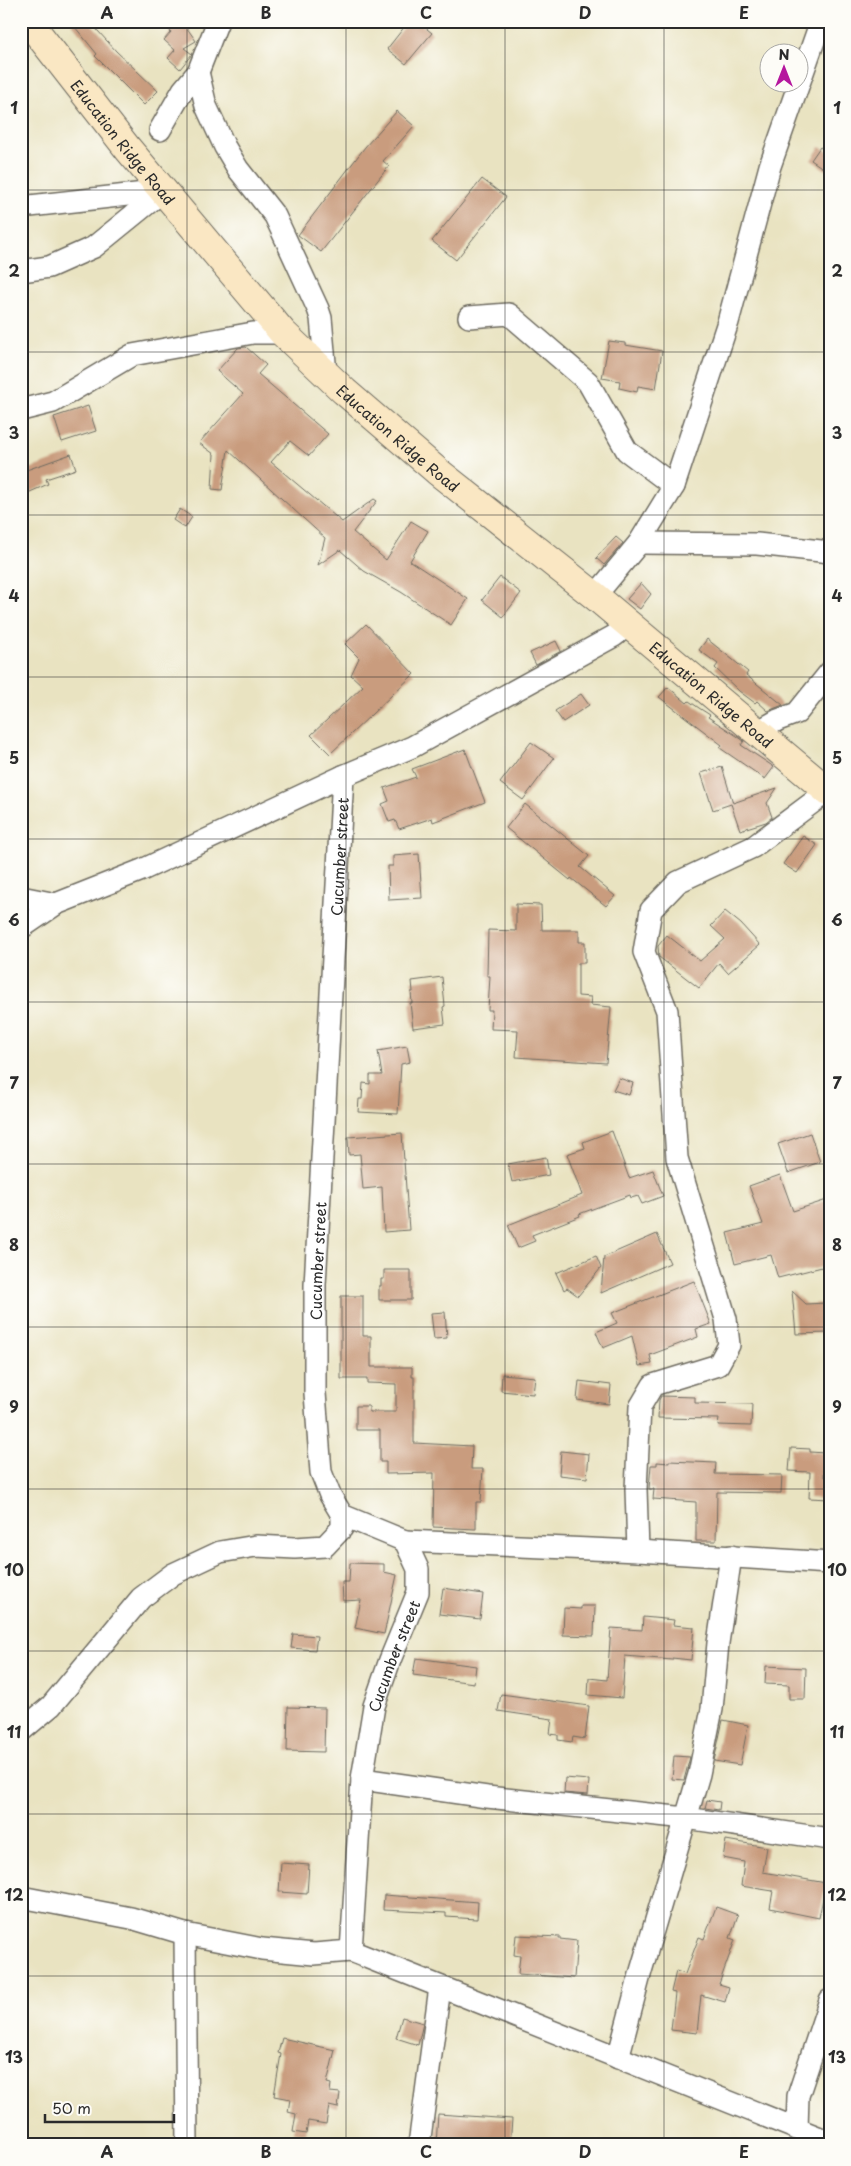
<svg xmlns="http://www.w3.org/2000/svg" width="851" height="2166" font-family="'Playpen Sans',sans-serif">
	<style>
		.building { fill: #c99c7e }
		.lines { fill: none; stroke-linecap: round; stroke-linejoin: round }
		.minor-casing { stroke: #6e6b60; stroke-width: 24 }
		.secondary-casing { stroke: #6e6b60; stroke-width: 30 }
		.minor { stroke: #fff; stroke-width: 21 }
		.secondary { stroke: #fae7c3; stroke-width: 28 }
		.grid { fill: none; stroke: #2b2b2b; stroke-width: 1; stroke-opacity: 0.55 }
		.labels { text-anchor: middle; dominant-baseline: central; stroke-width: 4.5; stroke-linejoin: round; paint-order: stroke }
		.street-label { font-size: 15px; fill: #2b2b2b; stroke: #fdfcf7 }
		.neatline { fill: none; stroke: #2b2b2b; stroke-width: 2 }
		.grid-label { font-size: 16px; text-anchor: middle; font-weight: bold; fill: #2b2b2b }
	</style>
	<rect width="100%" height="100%" fill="#fdfcf7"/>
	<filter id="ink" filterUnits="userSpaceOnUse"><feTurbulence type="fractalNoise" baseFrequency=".02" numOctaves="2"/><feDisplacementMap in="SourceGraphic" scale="10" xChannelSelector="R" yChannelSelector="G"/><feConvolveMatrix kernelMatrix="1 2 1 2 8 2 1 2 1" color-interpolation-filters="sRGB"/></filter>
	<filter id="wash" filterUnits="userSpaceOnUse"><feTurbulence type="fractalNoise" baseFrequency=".0096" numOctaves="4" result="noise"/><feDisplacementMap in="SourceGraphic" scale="20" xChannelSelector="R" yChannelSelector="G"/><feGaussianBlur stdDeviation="1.12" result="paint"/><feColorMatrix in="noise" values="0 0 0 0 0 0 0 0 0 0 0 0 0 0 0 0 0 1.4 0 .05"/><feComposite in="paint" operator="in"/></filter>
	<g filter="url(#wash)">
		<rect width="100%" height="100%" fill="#e9e3c1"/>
		<g id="blocks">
			<path class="building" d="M70,21H89L116,51L158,91L144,105L95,56L97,54Z
				M163,21H182L196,41L184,48L192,54L180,69L168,58L175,50L164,40L171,32Z
				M409,21H417L432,33L406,64L387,49Z
				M397,111L414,126L383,161L389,166L321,252L298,235L365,147Z
				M820,147L830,153V173L811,160Z
				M482,179L506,197L456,260L432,241Z
				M609,341L625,343V345L662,351L656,389L638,386L637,392L619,388L620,381L602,378Z
				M246,347L266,365L258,374L328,434L309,456L290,441L271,462L342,522L374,499L377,501L353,532L386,560L411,521L428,531L410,561L468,599L451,625L401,592L364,571L340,550L318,565L325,538L228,450L222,490L212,489L214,454L199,443L243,394L217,371L238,348Z
				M88,406L96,431L62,442L54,417Z
				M71,454L76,469L46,479L48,484L21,496V472Z
				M180,509L192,517L185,528L173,520Z
				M616,537L623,543L604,565L596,558Z
				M500,577L521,593L503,617L482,600Z
				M641,583L651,594L640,609L627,599Z
				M366,624L414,674L330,754L311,735L363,686L351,675L359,658L345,644Z
				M707,639L748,672L746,675L783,705L768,711L757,701L755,703L739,691L715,668L718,664L699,650Z
				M556,641L561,651L536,665L530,653Z
				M668,687L687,703L689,701L699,708L710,715L708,717L737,736L744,741L741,745L774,767L765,779L720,748L722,745L659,697Z
				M581,694L589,705L563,722L555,711Z
				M531,742L554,758L523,800L500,783Z
				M465,749L485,802L433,822L432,818L399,829L395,820L389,822L382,804L389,801L384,788L416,777L412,769Z
				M722,767L733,803L777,788L767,803L772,817L766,822L740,830L731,804L713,810L701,773Z
				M525,804L589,856L580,867L615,896L606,906L571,878L570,880L506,828Z
				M803,836L817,845L797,873L783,864Z
				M419,854L422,898L389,900L388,866H393V856Z
				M516,904L541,905L542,930H579V942H585V963H578V996L591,997L590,1005L611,1007L606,1063L516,1057L518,1030L491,1029L492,1010H488L490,976H487L488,930L516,931Z
				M725,911L741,924L760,945L728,973L719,963L699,988L659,957L658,946L667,935L700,961L725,939L711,926Z
				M442,977L445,1006L443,1007L445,1024L413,1028L410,1003H412L411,992H413L412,981Z
				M407,1046L410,1062L401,1064L398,1114L358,1112L359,1099H362L363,1083L370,1084V1075H382L378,1051Z
				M619,1078L633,1083L629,1095L613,1090Z
				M612,1131L629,1178L653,1170L663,1196L642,1204L638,1196L631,1198L630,1195L579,1214L580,1216L532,1235L535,1241L518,1248L508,1225L582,1195L567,1154L585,1148L583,1142Z
				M402,1133L409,1230L384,1232L382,1187L363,1189L360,1154L349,1155L348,1137Z
				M810,1133L820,1162L788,1173L778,1144Z
				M546,1157L549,1175L512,1182L508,1164Z
				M780,1175L793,1211L830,1199V1265L778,1278L771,1255L735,1264L727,1233L763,1224L749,1186Z
				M657,1234L670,1263L601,1293L604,1257Z
				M596,1256L601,1268L578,1296L567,1288L564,1290L556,1273Z
				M384,1270H411V1300H379V1286H381V1279H384Z
				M694,1281L711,1324L696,1329L698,1337L650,1355L652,1364L639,1366L632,1336L603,1348L596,1332L617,1323L612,1313Z
				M792,1291L806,1304L826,1303L828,1333L796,1334Z
				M341,1296H363V1336H371V1367H412V1377H414V1443L472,1446L471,1469H483L481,1502H476V1529L433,1527L434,1473L386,1474V1462H380V1430H356V1406H369V1412H396V1384L367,1383V1379H341Z
				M445,1312L447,1338L434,1339L431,1313Z
				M502,1374L535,1377L533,1394L501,1391Z
				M579,1381L611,1385L609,1404L577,1400Z
				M661,1396L695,1397V1403L752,1404L751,1426L718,1425L719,1419L658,1418L659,1400Z
				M791,1448L810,1449V1452L825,1453L824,1477H830V1499L809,1498L810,1472L789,1471Z
				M561,1451L589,1454L587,1478L559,1475Z
				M669,1461L716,1463L715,1474L782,1475L781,1493L717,1492L716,1541H696V1502L653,1499L654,1489H649L651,1465H657V1462L669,1463Z
				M350,1563L384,1564V1572L397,1575L384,1634L355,1628L361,1600L343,1601L342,1582H349Z
				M443,1588L483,1594L480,1619L439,1614Z
				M581,1606H595L594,1636L563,1635L564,1608L581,1609Z
				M643,1617L674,1620L673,1625L694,1627L691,1660L672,1658V1660L625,1656L622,1698L588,1695L589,1678L607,1680L611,1628L642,1630Z
				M293,1634L317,1636L315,1650L291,1648Z
				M416,1658L476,1666L474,1683L413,1675Z
				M766,1666L806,1668L805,1699H789V1685L765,1684Z
				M501,1694L589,1706L585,1739L573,1737L572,1742L558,1740V1735L550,1734L552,1719L498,1711Z
				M288,1707L325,1708L324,1752L287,1751Z
				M723,1720L748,1725L740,1765L714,1761Z
				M674,1756L690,1757L684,1780L672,1779Z
				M565,1778L589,1780L588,1795L564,1793Z
				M707,1800L720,1802L719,1810L705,1808Z
				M726,1840L767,1847L763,1872L826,1883L819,1918L770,1908L773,1891L741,1886L744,1862L723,1858Z
				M281,1863L309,1865L307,1894L279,1892Z
				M384,1895L478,1902L477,1919L446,1917V1913L383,1910Z
				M716,1907L738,1915L730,1938L735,1940L719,1984L729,1987L725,2002L701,1995L697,2033L671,2030L675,1993L671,1992L676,1971L685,1974L699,1937L704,1939Z
				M516,1935L560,1937V1939L577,1941L574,1978L518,1974L520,1956L514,1955Z
				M402,2017L423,2023L418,2045L396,2038Z
				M282,2038L335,2050L327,2083L331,2084L330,2092L340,2093L338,2108L329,2106L326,2124L308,2121L306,2134L293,2132L296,2114L288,2112L290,2099L274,2096L281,2054L278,2053Z
				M438,2114L512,2119L510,2145H436Z"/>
		</g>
	</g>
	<g filter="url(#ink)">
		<use href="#blocks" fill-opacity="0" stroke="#6e6b60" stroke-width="1"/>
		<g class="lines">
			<g class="minor-casing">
				<g id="minor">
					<path d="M198,72L206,106L225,147L238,169L275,216L318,309L321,318L326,374"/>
					<path d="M160,130L183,90L198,72L218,21"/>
					<path d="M21,207L163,191"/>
					<path d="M21,271L49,267L94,247L163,191"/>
					<path d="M469,317L509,314L588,382L627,451L674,486"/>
					<path d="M21,410L53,402L132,355L253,333H283"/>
					<path d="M639,543L757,544L830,552"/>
					<path d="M595,596L639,543L674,486L728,322L770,166L821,21"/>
					<path d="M757,732L778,720L797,713L830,672"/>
					<path d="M21,897L56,904"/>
					<path d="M21,928L56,904L142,870L343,776L412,747L614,636L628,625"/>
					<path d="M405,1541L638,1551L830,1563"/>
					<path d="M638,1551L636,1489L640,1407L653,1385L718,1365L729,1345L726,1319L677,1158L667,1011L644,952L651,910L678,882L753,847L828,791"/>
					<path d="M21,1731L51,1706L141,1598L173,1574L220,1552L256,1546L295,1548L325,1546L342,1528V1515"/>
					<path d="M362,1779L487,1797L686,1818L830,1839"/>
					<path id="s1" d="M21,1897L131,1918L185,1934L262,1949L314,1954L351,1951L362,1779L374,1706L390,1660L418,1592V1569L405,1541L342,1515L330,1495L321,1472L315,1393V1285L343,776"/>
					<path d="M185,1934L187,2145"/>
					<path d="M351,1951L830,2142"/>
					<path d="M618,2058L641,1971L699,1774L712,1709L718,1643L731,1556"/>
					<path d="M797,2129L798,2096L830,2000"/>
					<path d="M419,2145L440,1987"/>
				</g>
			</g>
			<g class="secondary-casing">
				<g id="secondary">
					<path id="s2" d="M28,21L128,149L283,333L344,391L437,471L595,596L830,793"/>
				</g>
			</g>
			<use href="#minor" class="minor"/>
			<use href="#secondary" class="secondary"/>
		</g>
	</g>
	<path class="grid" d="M187,21V2145M346,21V2145M505,21V2145M664,21V2145M21,190H830M21,352H830M21,515H830M21,677H830M21,839H830M21,1002H830M21,1164H830M21,1327H830M21,1489H830M21,1651H830M21,1814H830M21,1976H830"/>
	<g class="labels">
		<g class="street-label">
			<text stroke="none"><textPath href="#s2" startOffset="154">Education Ridge Road</textPath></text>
			<text stroke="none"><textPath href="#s2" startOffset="559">Education Ridge Road</textPath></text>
			<text stroke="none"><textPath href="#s2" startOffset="964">Education Ridge Road</textPath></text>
			<text stroke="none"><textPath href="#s1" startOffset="1491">Cucumber street</textPath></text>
			<text stroke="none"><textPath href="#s1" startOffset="1086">Cucumber street</textPath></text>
			<text stroke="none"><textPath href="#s1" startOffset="636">Cucumber street</textPath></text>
		</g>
	</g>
	<rect width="851" height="2166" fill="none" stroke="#fdfcf7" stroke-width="55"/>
	<g transform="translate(784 68)"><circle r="24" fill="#fdfcf7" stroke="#a9a8a5"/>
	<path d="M0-4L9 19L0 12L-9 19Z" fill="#b5179e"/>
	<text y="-8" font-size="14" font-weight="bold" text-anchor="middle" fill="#2b2b2b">N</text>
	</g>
	<path d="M45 2114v8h129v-8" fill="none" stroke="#2b2b2b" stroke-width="2.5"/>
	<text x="52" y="2114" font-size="15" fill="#2b2b2b" stroke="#fdfcf7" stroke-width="4" paint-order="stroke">50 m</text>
	<rect x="28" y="28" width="796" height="2110" class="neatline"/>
	<g class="grid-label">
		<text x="107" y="19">A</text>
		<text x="266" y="19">B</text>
		<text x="426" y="19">C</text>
		<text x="585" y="19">D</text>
		<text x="744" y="19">E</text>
		<text x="14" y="114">1</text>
		<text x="837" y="114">1</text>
		<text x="14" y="277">2</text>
		<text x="837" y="277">2</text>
		<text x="14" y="439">3</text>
		<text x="837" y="439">3</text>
		<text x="14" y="602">4</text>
		<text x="837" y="602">4</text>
		<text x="14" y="764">5</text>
		<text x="837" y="764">5</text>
		<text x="14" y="926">6</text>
		<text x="837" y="926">6</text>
		<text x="14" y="1089">7</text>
		<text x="837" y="1089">7</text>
		<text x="14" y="1251">8</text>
		<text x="837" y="1251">8</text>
		<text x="14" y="1413">9</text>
		<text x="837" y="1413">9</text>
		<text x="14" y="1576">10</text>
		<text x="837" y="1576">10</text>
		<text x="14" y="1738">11</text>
		<text x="837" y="1738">11</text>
		<text x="14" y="1901">12</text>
		<text x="837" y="1901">12</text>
		<text x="14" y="2063">13</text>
		<text x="837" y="2063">13</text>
		<text x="107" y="2158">A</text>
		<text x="266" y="2158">B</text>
		<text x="426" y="2158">C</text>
		<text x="585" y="2158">D</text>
		<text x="744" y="2158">E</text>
	</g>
</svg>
